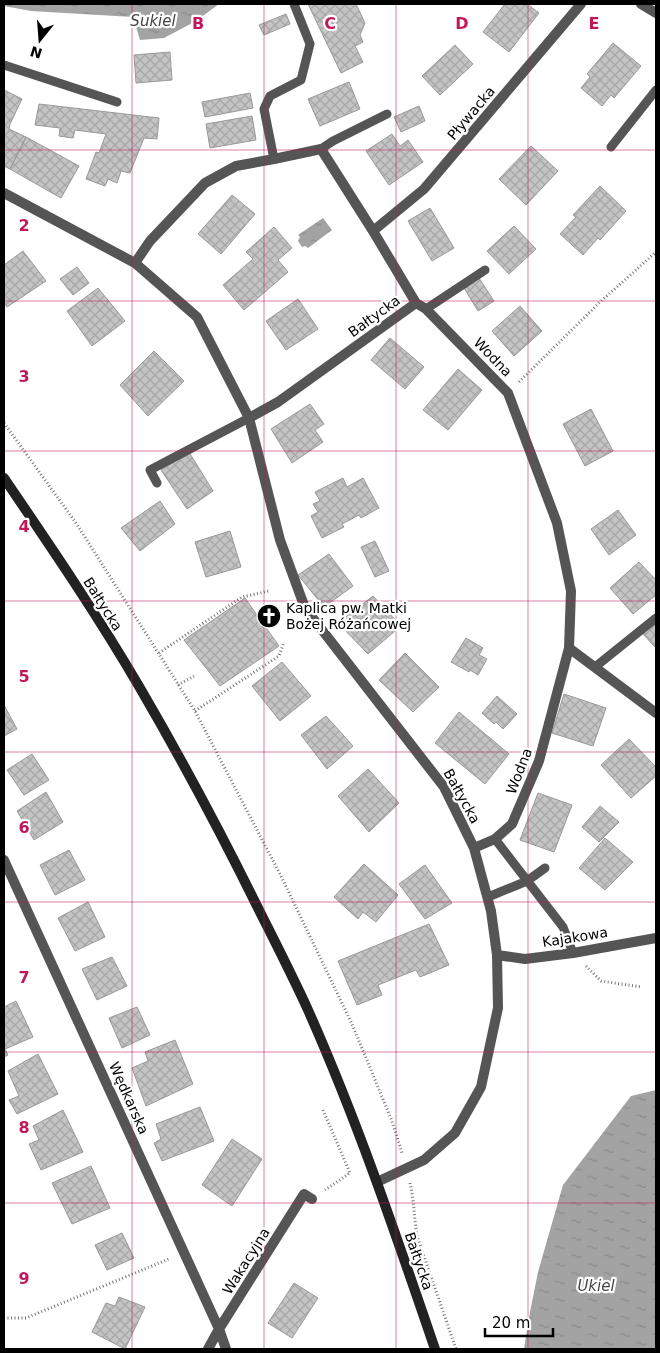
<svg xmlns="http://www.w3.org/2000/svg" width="660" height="1353" font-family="'DejaVu Sans',sans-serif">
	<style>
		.water { fill: url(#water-ripples) }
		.building { fill: url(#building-cross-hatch); stroke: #999 }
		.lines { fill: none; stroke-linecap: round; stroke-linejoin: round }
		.path { stroke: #777; stroke-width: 3; stroke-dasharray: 1 2.5; stroke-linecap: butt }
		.lane { stroke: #555; stroke-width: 9 }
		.street { stroke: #555; stroke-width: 10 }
		.secondary { stroke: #222; stroke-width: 10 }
		.grid { fill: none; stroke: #c2185b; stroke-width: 1; stroke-opacity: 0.55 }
		.labels { text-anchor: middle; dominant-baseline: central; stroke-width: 4.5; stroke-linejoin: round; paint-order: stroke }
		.street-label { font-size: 14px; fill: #000; stroke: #fff }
		.poi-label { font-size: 14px; fill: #000; stroke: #fff; text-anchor: start }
		.water-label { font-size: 15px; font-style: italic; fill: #444; stroke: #fff }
		.grid-label { font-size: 16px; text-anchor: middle; font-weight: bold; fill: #c2185b; stroke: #fff; stroke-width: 4.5; stroke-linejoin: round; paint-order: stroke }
	</style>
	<defs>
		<pattern id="water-ripples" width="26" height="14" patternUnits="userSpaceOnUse" patternTransform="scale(1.25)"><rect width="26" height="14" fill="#a3a3a3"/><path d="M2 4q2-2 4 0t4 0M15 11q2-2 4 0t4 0" fill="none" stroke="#8b8b8b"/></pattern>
		<pattern id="building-cross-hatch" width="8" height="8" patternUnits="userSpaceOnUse" patternTransform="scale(1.25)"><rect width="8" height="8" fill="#c4c4c4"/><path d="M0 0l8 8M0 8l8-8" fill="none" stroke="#a7a7a7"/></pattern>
	</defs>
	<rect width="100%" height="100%" fill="#fff"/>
	<path class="water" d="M4,4H219L196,21L164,38L140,40L133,17L31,11L4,6Z
		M323,218L332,230L308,248L305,246L302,247L298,241L300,237L298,235Z
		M656,1090V1349H524L530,1312L538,1272L563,1185L631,1096Z"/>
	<path class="building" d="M308,4H356L365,23L360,35L363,42L355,46L363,62L341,73Z
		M505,4H527L539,13L509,52L483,32Z
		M286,14L290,24L264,35L259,25Z
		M613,43L641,66L614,98L611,95L602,106L581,88L590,77L587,74Z
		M455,45L473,64L440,95L422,76Z
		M170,52L172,80L136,83L134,55Z
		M349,82L360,109L320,126L308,99Z
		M4,90L22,99L10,124L9,129L26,137L10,169L4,166Z
		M250,93L253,108L205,117L202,102Z
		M39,104L159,118L157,139L144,138L130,173L121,171L117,183L108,179L105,186L86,179L96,152L99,153L106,134L75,130L73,138L59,136L60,128L35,125Z
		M419,106L425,121L401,132L394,117Z
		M252,116L256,140L210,148L206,124Z
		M392,134L400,146L408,140L423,162L389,185L366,151Z
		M26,137L79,166L61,198L10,169Z
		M531,146L558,171L526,205L499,179Z
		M600,186L626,211L600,240L598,238L583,255L560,234L576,217L573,215Z
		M232,195L255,214L221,254L198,234Z
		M430,208L454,248L432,261L408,221Z
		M514,226L536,249L509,274L487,251Z
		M274,227L292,248L278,260L288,272L244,310L223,285L253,259L246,252Z
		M23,251L46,281L7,307L4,303V265Z
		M77,267L89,283L73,295L60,279Z
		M479,278L494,301L478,311L464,288Z
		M98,288L125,321L92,346L67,311Z
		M298,299L318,329L286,350L266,321Z
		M520,306L542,331L514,356L492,331Z
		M390,338L424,367L405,389L371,360Z
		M154,351L184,381L148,416L120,385Z
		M458,369L482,390L448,430L423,410Z
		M310,404L324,424L315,430L323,442L292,463L271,429Z
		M591,409L613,451L585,466L563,424Z
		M189,452L213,491L187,509L161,470Z
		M343,478L347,487L363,478L379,508L361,518L359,515L342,524L344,527L322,538L311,516L318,512L313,504L320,501L315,492Z
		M160,501L175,524L140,551L121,528Z
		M618,510L636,535L609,555L591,529Z
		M230,531L241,567L206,577L195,542Z
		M375,541L389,571L375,577L361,547Z
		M329,554L353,586L324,607L298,575Z
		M639,562L656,580V595L633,614L610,588Z
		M373,596L401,626L368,654L338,623Z
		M245,598L279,646L220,686L184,640Z
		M273,606L280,616L265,625L258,615Z
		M656,622V648L643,634Z
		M466,638L483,648L479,655L487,659L478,675L470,670L469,672L451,662Z
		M405,653L439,687L413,712L379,680Z
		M282,662L311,696L280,721L252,686Z
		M564,694L606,708L593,746L552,733Z
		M497,696L517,714L503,729L496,722L494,724L482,713Z
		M4,705L17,729L4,736Z
		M459,712L509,754L485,784L435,743Z
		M326,716L353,746L327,769L301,735Z
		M629,739L656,767V776L631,798L601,765Z
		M32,754L49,780L24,795L7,770Z
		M368,769L399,803L369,832L338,796Z
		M46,792L63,822L34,840L17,811Z
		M538,793L572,805L554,852L520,840Z
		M600,806L619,822L599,842L582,827Z
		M605,838L633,862L605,890L579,868Z
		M69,850L85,880L55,895L40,865Z
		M364,864L398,895L376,922L363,912L358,919L334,897Z
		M425,865L452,903L425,919L399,884Z
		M88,902L105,937L75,951L58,918Z
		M429,924L449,965L420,977L416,970L378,985L382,995L357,1005L338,961Z
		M112,957L127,986L97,1000L82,969Z
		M16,1001L33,1037L5,1049L8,1055L4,1057V1007Z
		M137,1007L150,1035L122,1048L109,1018Z
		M175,1040L193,1084L146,1106L132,1068L148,1061L145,1052Z
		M38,1054L58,1094L17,1114L9,1100L19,1096L8,1071Z
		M200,1107L214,1141L162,1161L154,1143L161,1139L156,1124Z
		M63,1110L83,1152L41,1170L29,1144L39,1140L33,1126Z
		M232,1139L262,1159L232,1206L202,1185Z
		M91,1166L110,1208L72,1224L52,1183Z
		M122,1233L134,1258L107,1270L95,1245Z
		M294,1283L318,1298L292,1338L268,1323Z
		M119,1297L145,1307L125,1349L92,1332L106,1303L115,1306Z"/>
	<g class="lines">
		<path class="path" d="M519,382L599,303L656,252
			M4,423L76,523L195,711L281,876L352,1024L392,1121L402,1153
			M159,653L242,597L269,591
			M178,685L194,676
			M195,711L279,656L284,642
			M586,966L601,981L642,987
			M323,1110L350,1173L325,1190
			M410,1183C414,1200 414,1218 417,1236L456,1349
			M4,1318H26L169,1259"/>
		<path class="lane" d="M4,65L117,102
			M611,147L656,90
			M321,149L333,141L387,114
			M274,159L264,109L270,96L301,80L310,44L294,4
			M426,309L485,270
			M157,483L150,470L249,418
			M595,667L656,618
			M495,839L563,927L573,953
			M488,897L527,881L545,868"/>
		<path class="street" d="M641,4L656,13
			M4,193L135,263L197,317L249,418L280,540L305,608L444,787L474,848L491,911L497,955L498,1008L481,1087L455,1133L424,1160L377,1182
			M373,231L424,189L581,4
			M135,263L150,241L205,183L236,166L274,159L321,149L373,231L416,303L426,309L508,393L557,523L571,591L569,648L539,761L512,824L495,839L474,848
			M249,418L278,402L416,303
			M569,648L656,713
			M4,860L219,1329L226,1349
			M497,955L525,959L573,953L656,938
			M208,1349L219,1329L304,1194L312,1199"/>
		<path class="secondary" d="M4,478C51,547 98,616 140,688C182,760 221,833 258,908C275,942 292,975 308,1010C357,1120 396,1235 435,1349"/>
	</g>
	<path class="grid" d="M132,4V1349M264,4V1349M396,4V1349M528,4V1349M4,150H656M4,301H656M4,451H656M4,601H656M4,752H656M4,902H656M4,1052H656M4,1203H656"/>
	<defs>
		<g id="church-disc" transform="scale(1.25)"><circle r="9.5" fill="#000" stroke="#fff"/><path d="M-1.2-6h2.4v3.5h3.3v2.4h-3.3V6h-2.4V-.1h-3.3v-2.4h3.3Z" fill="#fff"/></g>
	</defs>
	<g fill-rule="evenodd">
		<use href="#church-disc" x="269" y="616"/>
	</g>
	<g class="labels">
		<g class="street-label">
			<text transform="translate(471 113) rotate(-50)">Pływacka</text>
			<text transform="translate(374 316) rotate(-36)">Bałtycka</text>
			<text transform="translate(493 357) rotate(46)">Wodna</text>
			<text transform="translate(103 604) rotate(58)">Bałtycka</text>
			<text transform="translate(519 771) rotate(-69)">Wodna</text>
			<text transform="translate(462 796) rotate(61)">Bałtycka</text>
			<text transform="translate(575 937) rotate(-9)">Kajakowa</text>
			<text transform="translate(129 1098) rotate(66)">Wędkarska</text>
			<text transform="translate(246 1261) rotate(-58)">Wakacyjna</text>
			<text transform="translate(419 1261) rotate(71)">Bałtycka</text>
		</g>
		<g class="poi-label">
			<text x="286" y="608">Kaplica pw. Matki<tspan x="286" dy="16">Bożej Różańcowej</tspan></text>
		</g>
		<g class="water-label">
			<text x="153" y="21">Sukiel</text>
			<text x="596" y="1286">Ukiel</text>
		</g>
	</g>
	<g class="grid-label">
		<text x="198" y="29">B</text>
		<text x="330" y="29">C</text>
		<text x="462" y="29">D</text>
		<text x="594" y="29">E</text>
		<text x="24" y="231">2</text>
		<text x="24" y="382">3</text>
		<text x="24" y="532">4</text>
		<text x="24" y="682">5</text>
		<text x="24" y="833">6</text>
		<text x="24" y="983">7</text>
		<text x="24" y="1133">8</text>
		<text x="24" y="1284">9</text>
	</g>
	<rect width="660" height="1353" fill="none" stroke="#000000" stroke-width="10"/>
	<g transform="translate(40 40) rotate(197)" stroke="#ffffff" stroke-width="4" paint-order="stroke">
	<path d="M0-4L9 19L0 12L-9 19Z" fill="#000000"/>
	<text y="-8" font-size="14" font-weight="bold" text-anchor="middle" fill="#000000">N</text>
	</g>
	<path d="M485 1328v8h68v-8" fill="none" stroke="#000000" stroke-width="2.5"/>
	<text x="492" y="1328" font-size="15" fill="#000000" stroke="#ffffff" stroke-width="4" paint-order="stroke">20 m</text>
</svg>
